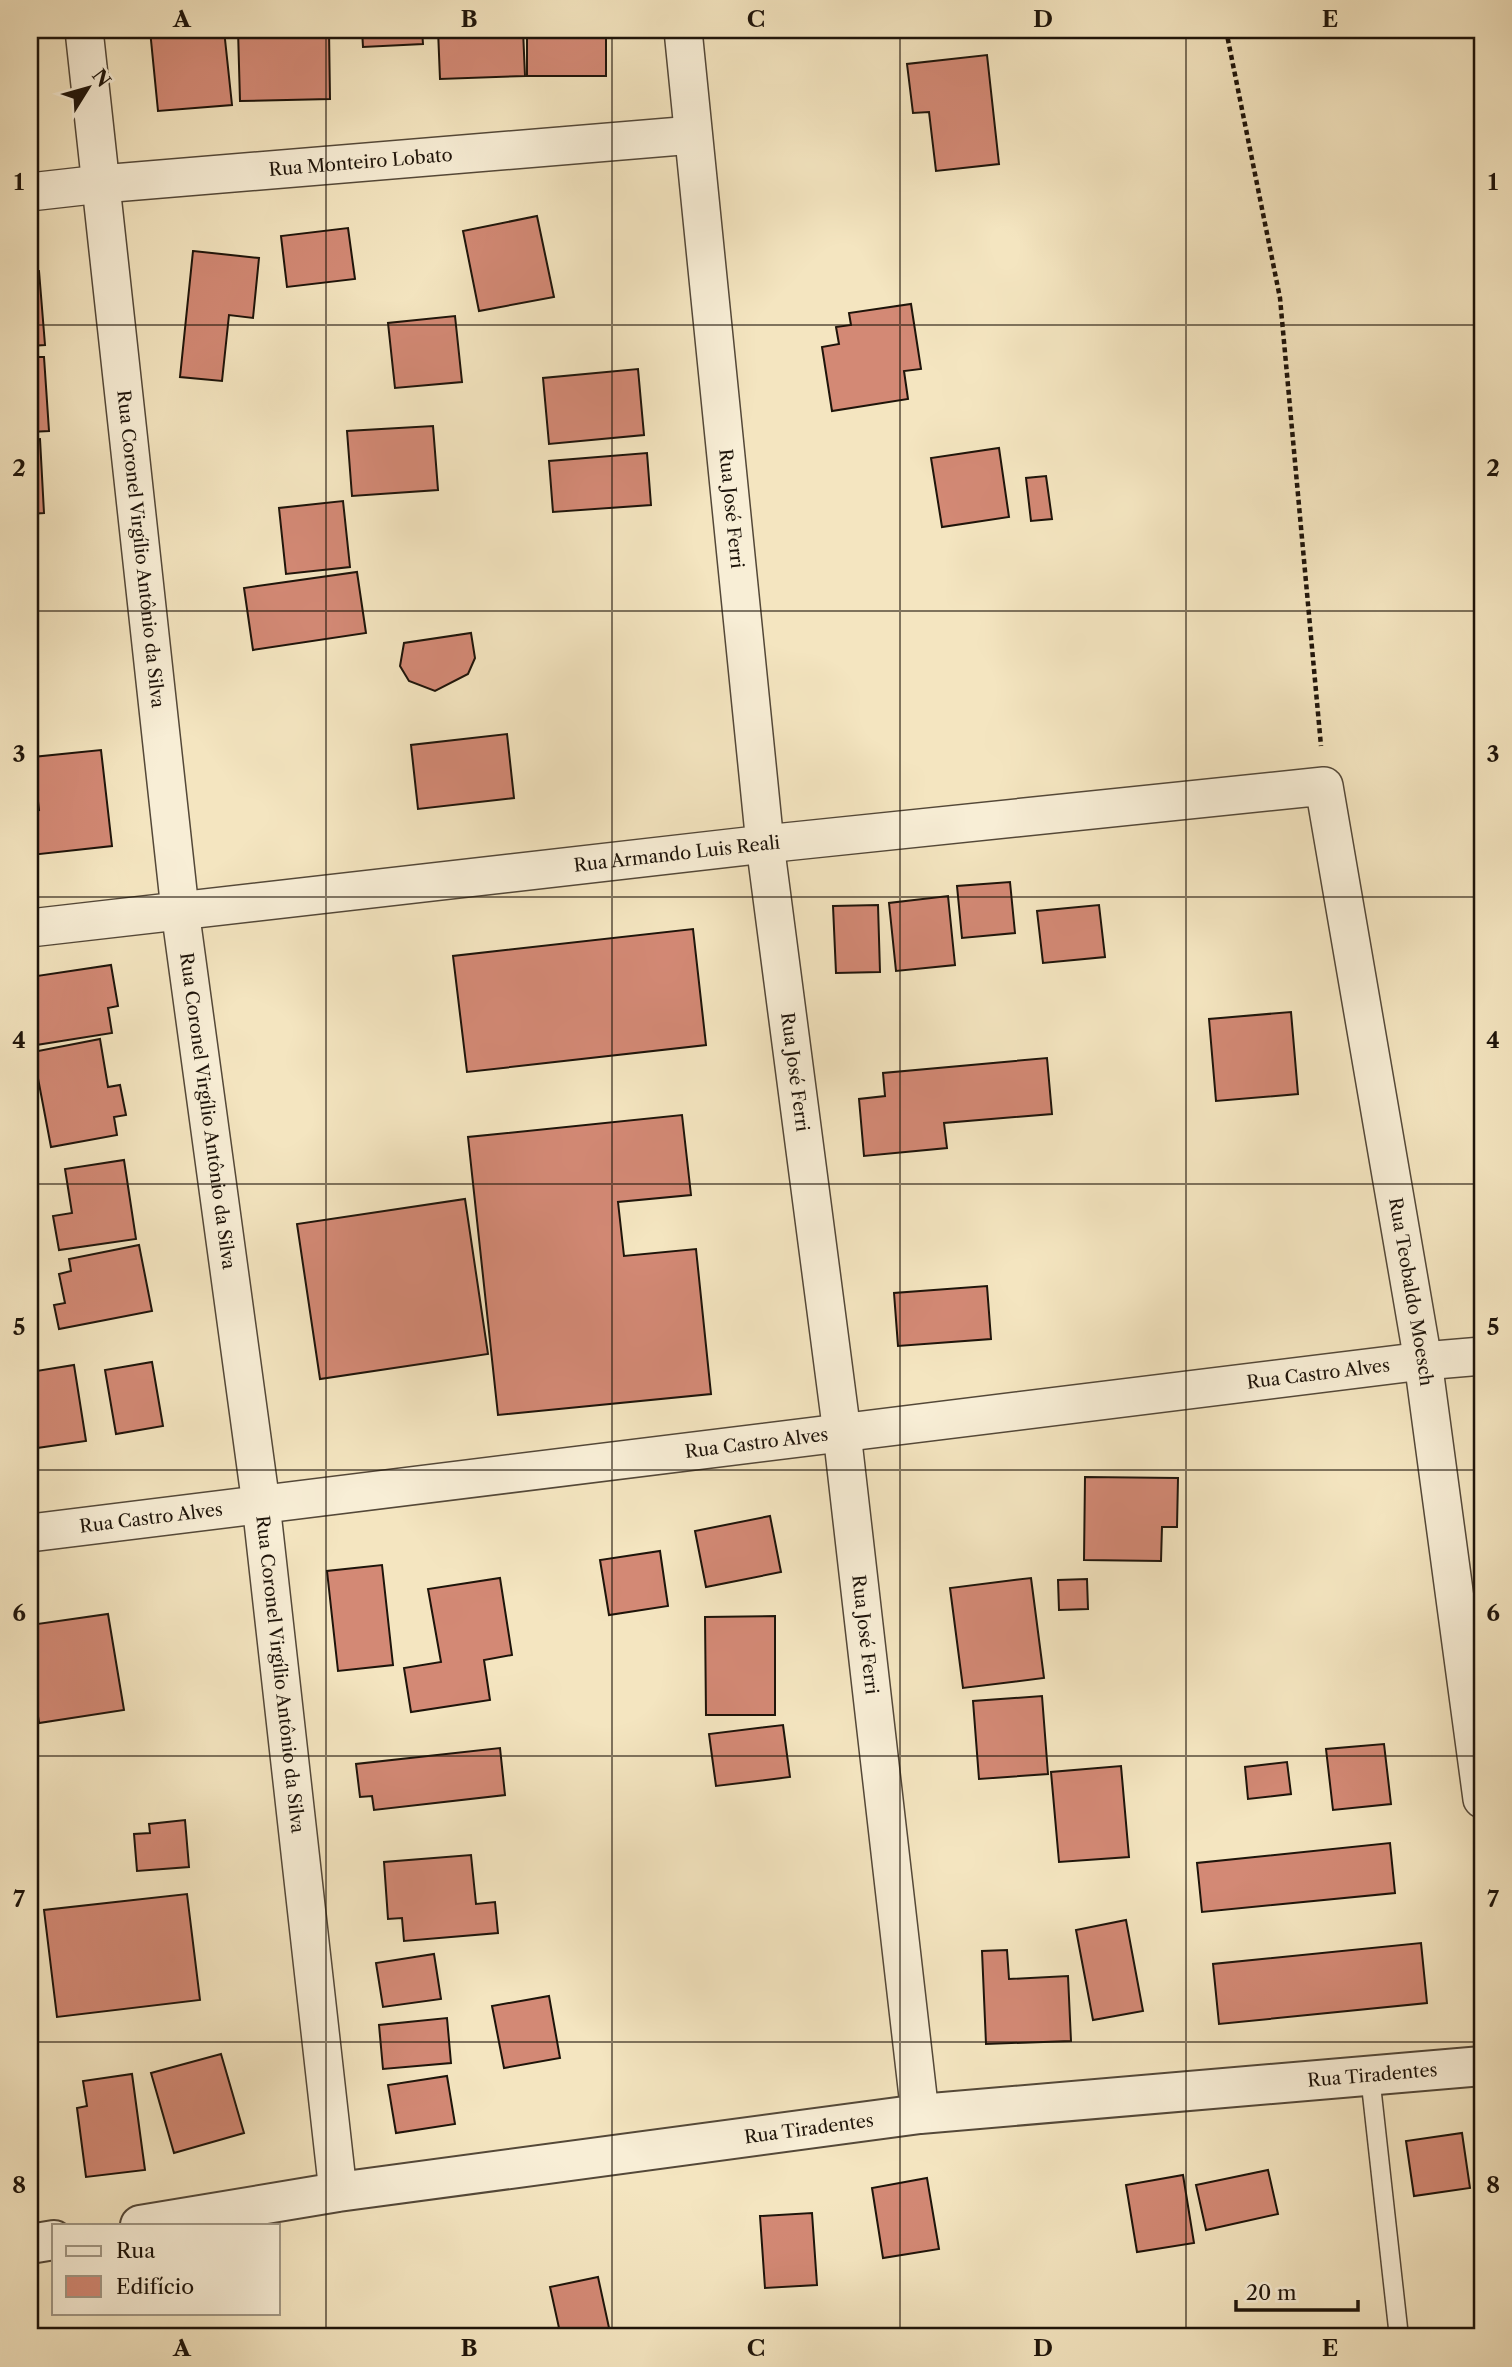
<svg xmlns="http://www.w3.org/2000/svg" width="1512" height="2367" font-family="'Libre Caslon Text',serif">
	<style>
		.building { fill: #d38975; stroke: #1e140a; stroke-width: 2 }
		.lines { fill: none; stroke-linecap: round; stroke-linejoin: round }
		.service-casing { stroke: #544838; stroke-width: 21 }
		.minor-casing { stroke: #544838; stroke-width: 40 }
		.tertiary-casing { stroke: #544838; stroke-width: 42 }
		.path { stroke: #1e140a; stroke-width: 4.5; stroke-dasharray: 5 3.5; stroke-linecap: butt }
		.service { stroke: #f8eed6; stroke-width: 18 }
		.minor { stroke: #f8eed6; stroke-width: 37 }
		.tertiary { stroke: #f8eed6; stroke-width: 38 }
		.grid { fill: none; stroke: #1e140a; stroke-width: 2; stroke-opacity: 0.55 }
		.labels { text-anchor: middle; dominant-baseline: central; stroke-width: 6; stroke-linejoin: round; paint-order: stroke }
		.street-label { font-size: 18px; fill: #1e140a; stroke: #f8eed6 }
		.neatline { fill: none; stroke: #1e140a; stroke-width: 2.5 }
		.grid-label { font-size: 23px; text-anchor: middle; font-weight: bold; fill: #1e140a }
	</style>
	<rect width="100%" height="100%" fill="#f4e5c0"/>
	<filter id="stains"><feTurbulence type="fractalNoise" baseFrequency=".00286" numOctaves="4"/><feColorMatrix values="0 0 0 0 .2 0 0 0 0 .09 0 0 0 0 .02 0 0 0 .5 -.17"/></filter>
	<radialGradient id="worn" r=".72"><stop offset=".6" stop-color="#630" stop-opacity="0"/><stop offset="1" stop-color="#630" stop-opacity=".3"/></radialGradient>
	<path class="building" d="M150,30H224L232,105L158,111Z
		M238,30H329L330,99L240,101Z
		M362,30H422L423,44L363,47Z
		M438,30H523L525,76L440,79Z
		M527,30H606V76H527Z
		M987,55L999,164L936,171L929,112L913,113L907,64Z
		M537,216L554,297L479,311L463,231Z
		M348,228L355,279L287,287L281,236Z
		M193,251L259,258L253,318L229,315L222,381L180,377Z
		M39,271L45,345L30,346V272Z
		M911,304L921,369L904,371L908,399L832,411L822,347L839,344L836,327L851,325L849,313Z
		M455,316L462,382L395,388L388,323Z
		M30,357H44L49,431L30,432Z
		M638,369L644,435L549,444L543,378Z
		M433,426L438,490L352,496L347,431Z
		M40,439L44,513L30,514V440Z
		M999,448L1009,517L942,527L931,458Z
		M647,453L651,505L553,512L549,461Z
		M1046,476L1052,519L1031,521L1026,478Z
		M343,501L350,567L286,574L279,508Z
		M357,572L366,633L253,650L244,588Z
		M471,633L475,658L468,674L435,691L409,681L400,666L404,643Z
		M507,734L514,798L418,809L411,745Z
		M101,750L112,846L31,855L30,811L39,810L33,757Z
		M1010,882L1015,933L962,938L957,886Z
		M948,896L955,965L896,971L889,903Z
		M878,905L880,972L836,973L833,906Z
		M1099,905L1105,957L1043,963L1037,911Z
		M693,929L706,1045L467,1072L453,956Z
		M111,965L118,1006L108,1008L112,1033L30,1046V977Z
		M1291,1012L1298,1094L1216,1101L1209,1019Z
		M100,1039L108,1087L120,1085L126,1115L114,1117L117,1135L51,1147L33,1052Z
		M1047,1058L1052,1114L944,1123L947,1148L864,1156L859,1099L885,1096L883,1073Z
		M682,1115L691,1195L618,1202L624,1256L696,1249L711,1394L498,1415L468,1137Z
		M124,1160L136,1239L59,1250L53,1216L72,1213L65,1169Z
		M465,1199L488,1354L320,1379L297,1224Z
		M139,1245L152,1311L59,1329L54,1305L65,1303L59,1274L71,1271L69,1259Z
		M987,1286L991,1339L898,1346L894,1293Z
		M152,1362L163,1426L116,1434L105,1370Z
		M74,1365L86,1441L30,1449V1372Z
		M1085,1477L1178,1478L1177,1527H1162L1161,1561L1084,1560Z
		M770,1516L781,1572L706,1587L695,1531Z
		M660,1551L668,1606L609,1615L600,1560Z
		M382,1565L393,1665L338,1671L327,1571Z
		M500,1578L512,1655L484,1660L490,1700L411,1712L404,1668L441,1662L428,1589Z
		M1031,1578L1044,1678L963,1688L950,1588Z
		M1087,1579L1088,1609L1059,1610L1058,1580Z
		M108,1614L124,1710L39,1723L30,1664V1625Z
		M775,1616V1715H706L705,1617Z
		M1042,1696L1048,1774L979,1779L973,1701Z
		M783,1725L790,1777L716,1786L709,1734Z
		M1384,1744L1391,1804L1333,1810L1326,1749Z
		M500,1748L505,1795L374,1810L372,1796L360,1797L356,1764Z
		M1287,1762L1291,1794L1248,1799L1245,1767Z
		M1121,1766L1129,1857L1059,1862L1051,1772Z
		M185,1820L189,1867L137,1871L134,1834L150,1833L149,1824Z
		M1390,1843L1395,1893L1202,1912L1197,1863Z
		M471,1855L476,1904L495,1902L498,1933L404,1941L402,1918L388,1919L384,1862Z
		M187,1894L200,2000L57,2017L44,1910Z
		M1126,1920L1143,2011L1093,2020L1076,1930Z
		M1421,1943L1427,2003L1219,2024L1213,1964Z
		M1007,1950L1009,1979L1068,1976L1071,2041L986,2044L982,1951Z
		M434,1954L441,1999L383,2007L376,1963Z
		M549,1996L560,2058L504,2068L492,2006Z
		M447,2018L451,2063L383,2069L379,2025Z
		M221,2054L244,2133L174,2153L151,2073Z
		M132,2074L145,2170L86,2177L77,2108L87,2106L83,2081Z
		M447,2076L455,2124L396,2133L388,2085Z
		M1462,2133L1470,2188L1414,2196L1406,2141Z
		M1268,2170L1278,2214L1206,2230L1196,2185Z
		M1183,2175L1194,2243L1137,2252L1126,2185Z
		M927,2178L939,2249L883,2258L872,2188Z
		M812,2213L817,2285L765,2288L760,2216Z
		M598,2277L611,2337H561L550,2287Z"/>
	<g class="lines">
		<g class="service-casing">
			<path id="service" d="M1370,2076L1399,2337"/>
		</g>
		<g class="minor-casing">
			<g id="minor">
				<path id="s1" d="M84,30L180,910L261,1504L338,2192"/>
				<path id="s2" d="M683,30L765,844L842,1433L920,2114"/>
				<path id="s3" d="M30,192L101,184L693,135"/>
				<path id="s4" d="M30,928L765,844L1324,786L1423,1361L1482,1799"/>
				<path id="s5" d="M30,1533L1423,1361L1482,1356"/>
			</g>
		</g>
		<g class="tertiary-casing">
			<g id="tertiary">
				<path id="s6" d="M140,2225L338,2192L920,2114L1482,2066"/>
				<path d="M30,2244L54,2240"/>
			</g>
		</g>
		<path class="path" d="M1226,30L1280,298L1321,746"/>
		<use href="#service" class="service"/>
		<use href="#minor" class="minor"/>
		<use href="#tertiary" class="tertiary"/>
	</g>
	<path class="grid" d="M326,30V2337M612,30V2337M900,30V2337M1186,30V2337M30,325H1482M30,611H1482M30,897H1482M30,1184H1482M30,1470H1482M30,1756H1482M30,2042H1482"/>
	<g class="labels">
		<g class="street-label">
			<text stroke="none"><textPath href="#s3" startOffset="332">Rua Monteiro Lobato</textPath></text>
			<text stroke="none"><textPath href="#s2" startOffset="481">Rua José Ferri</textPath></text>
			<text stroke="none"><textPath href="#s1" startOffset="522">Rua Coronel Virgílio Antônio da Silva</textPath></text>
			<text stroke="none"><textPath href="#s4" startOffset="651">Rua Armando Luis Reali</textPath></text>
			<text stroke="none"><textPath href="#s2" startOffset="1048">Rua José Ferri</textPath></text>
			<text stroke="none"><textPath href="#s1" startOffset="1088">Rua Coronel Virgílio Antônio da Silva</textPath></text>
			<text stroke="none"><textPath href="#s4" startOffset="1815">Rua Teobaldo Moesch</textPath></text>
			<text stroke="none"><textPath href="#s5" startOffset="1298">Rua Castro Alves</textPath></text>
			<text stroke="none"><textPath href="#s5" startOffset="732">Rua Castro Alves</textPath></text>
			<text stroke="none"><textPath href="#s5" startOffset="122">Rua Castro Alves</textPath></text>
			<text stroke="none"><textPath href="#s2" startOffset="1615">Rua José Ferri</textPath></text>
			<text stroke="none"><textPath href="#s1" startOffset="1656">Rua Coronel Virgílio Antônio da Silva</textPath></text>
			<text stroke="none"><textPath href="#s6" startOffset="1242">Rua Tiradentes</textPath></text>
			<text stroke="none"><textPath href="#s6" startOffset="676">Rua Tiradentes</textPath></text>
		</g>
	</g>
	<rect width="1512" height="2367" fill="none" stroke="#f4e5c0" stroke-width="77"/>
	<rect x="52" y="2224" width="228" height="91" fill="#f8eed6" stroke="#a19784" stroke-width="2"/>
	<rect x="66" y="2246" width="35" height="10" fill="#f8eed6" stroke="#a19784" stroke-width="2"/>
	<text x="116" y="2258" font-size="21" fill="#1e140a">Rua</text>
	<rect x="66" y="2276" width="35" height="21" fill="#d38975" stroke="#a19784" stroke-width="2"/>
	<text x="116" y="2294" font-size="21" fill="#1e140a">Edifício</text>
	<g transform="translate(88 88) rotate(53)" stroke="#f8eed6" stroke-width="5" paint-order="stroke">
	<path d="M0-5L12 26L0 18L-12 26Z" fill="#1e140a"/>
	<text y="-10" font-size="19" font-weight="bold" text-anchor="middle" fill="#1e140a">N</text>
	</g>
	<path d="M1236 2300v10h122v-10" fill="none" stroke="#1e140a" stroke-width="3.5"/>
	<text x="1246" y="2300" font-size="21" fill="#1e140a" stroke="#f8eed6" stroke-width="5" paint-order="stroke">20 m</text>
	<rect x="38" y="38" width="1436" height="2290" class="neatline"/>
	<g class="grid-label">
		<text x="182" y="27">A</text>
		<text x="469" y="27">B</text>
		<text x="756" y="27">C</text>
		<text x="1043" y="27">D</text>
		<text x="1330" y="27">E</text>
		<text x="19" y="190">1</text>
		<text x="1493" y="190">1</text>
		<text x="19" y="476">2</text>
		<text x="1493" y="476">2</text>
		<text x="19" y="762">3</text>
		<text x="1493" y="762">3</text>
		<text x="19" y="1048">4</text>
		<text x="1493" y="1048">4</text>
		<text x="19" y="1335">5</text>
		<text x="1493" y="1335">5</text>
		<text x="19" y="1621">6</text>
		<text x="1493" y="1621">6</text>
		<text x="19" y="1907">7</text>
		<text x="1493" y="1907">7</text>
		<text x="19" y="2193">8</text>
		<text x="1493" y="2193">8</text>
		<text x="182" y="2356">A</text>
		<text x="469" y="2356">B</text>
		<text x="756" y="2356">C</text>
		<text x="1043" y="2356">D</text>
		<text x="1330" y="2356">E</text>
	</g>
	<rect width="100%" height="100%" filter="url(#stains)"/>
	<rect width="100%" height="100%" fill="url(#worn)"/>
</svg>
